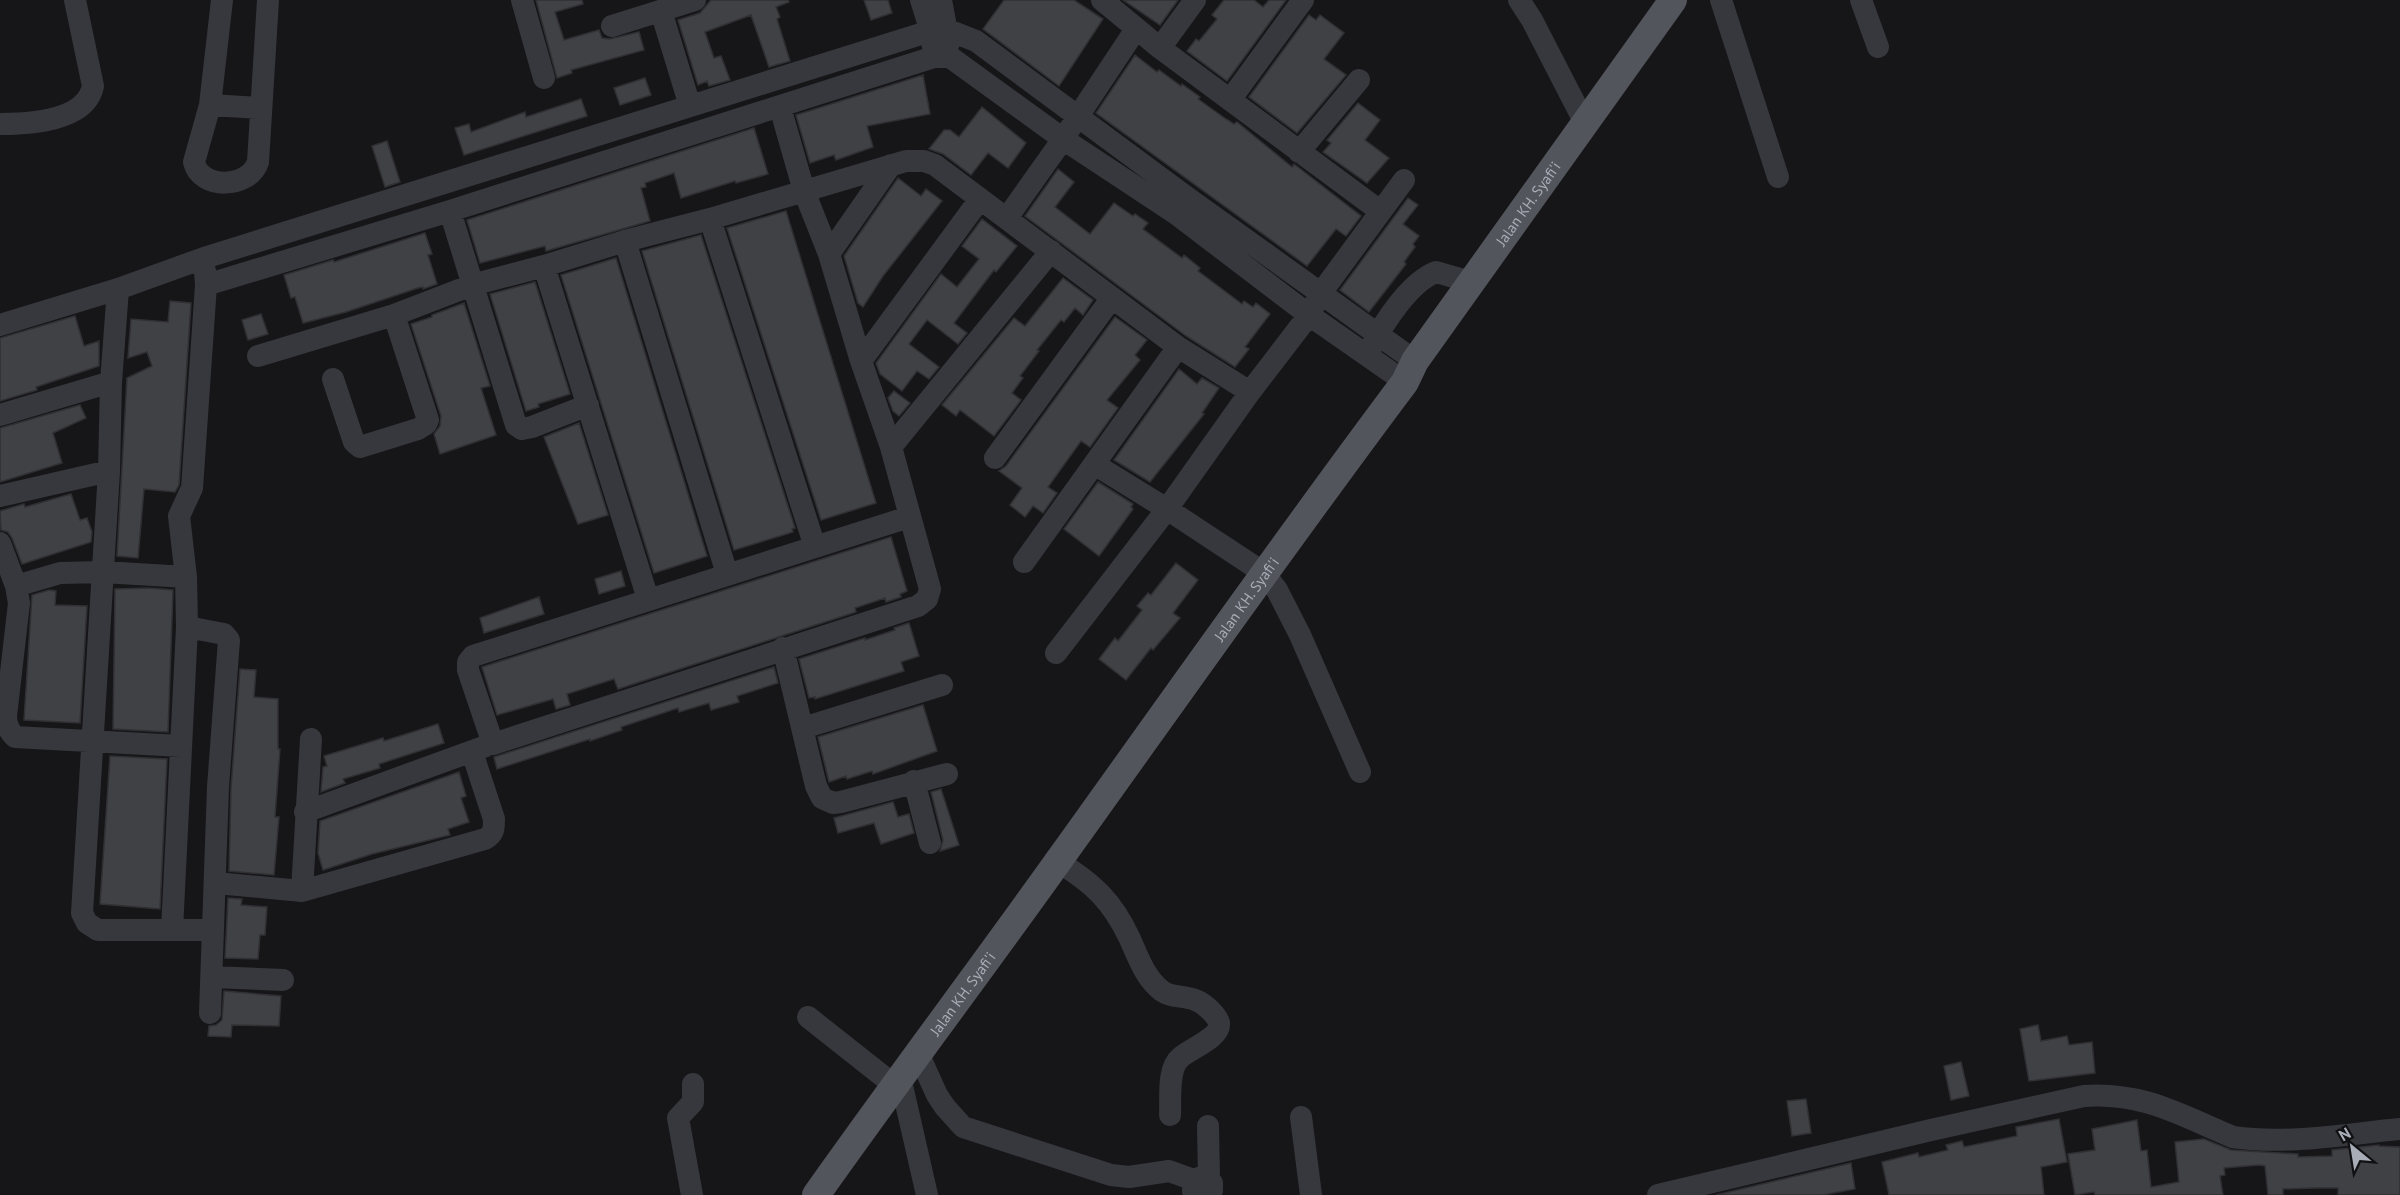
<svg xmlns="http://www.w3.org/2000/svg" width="2400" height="1195" font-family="'PT Sans',sans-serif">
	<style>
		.building { fill: #404145; stroke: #303034; stroke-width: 1.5 }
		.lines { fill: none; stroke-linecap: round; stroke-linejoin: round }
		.minor { stroke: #37383d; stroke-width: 22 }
		.major { stroke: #53555c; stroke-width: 28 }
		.labels { text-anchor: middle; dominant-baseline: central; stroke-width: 4.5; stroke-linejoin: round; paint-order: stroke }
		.street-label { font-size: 15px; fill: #a8adb8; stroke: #111113 }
	</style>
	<rect width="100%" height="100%" fill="#161618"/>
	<path class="building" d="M536,0H582L583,4L555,12L564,40L599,30L602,38L610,39L639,32L644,50L571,70L572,73L557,78Z
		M711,0H788L789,2L776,7L780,17L777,19L790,61L769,67L751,15L705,32L714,58L721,56L730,80L709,86L707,81L698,85L678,20L700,13Z
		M864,0H888L892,13L871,20Z
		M1004,0H1074L1103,19L1059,86L983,29Z
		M1123,0H1178L1160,25Z
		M1224,0H1254L1263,7L1269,0H1286L1227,81L1187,51L1196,39L1199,41L1217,19L1212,15Z
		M1309,15L1316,20L1320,15L1344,33L1324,59L1346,75L1297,133L1249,97Z
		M1135,55L1157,72L1159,70L1181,86L1182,84L1200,97L1198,99L1226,119L1234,124L1237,122L1292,167L1294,164L1361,216L1346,236L1336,229L1307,266L1096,113Z
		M923,75L930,114L867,126L873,147L836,160L834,155L810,163L796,115Z
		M645,78L651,95L620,105L614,88Z
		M581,99L587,116L464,155L455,128L469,124L471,132L525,112L526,117Z
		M1358,103L1380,120L1365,140L1389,158L1367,183L1323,152L1331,143L1327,140Z
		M982,107L1026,143L1008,168L988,153L971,175L943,154L929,149L944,130H950L959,137Z
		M754,128L768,174L736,183L735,181L681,198L674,173L645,183L646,187L641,188L650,221L546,251L545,246L480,263L467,220Z
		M387,141L400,182L385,187L372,146Z
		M1058,169L1074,182L1055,207L1090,234L1114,203L1133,216L1135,214L1148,223L1143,229L1182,258L1184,255L1200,268L1198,271L1242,304L1244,301L1253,307L1256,303L1270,314L1245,347L1249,349L1235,367L1186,336L1025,216Z
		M898,178L921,196L926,189L942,201L883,276L863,307L858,303L844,256Z
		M1408,198L1418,205L1403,224L1419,236L1413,244L1415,247L1404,262L1406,264L1369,312L1340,290Z
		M786,211L876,503L821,520L727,228Z
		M982,219L1017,246L996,272L994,270L954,323L967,333L958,344L927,320L909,344L939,367L929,379L917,371L902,391L880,374L876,363L941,274L957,287L979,259L962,246Z
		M425,233L432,254L428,255L437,284L423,289V287L418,288L346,312L303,323L295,297L291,298L284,275L333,260L334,262Z
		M701,235L795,528L792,529L793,532L734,550L642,251Z
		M616,258L707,556L654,573L561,275Z
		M1063,278L1093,300L1083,315L1075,308L1064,322L1061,320L1037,350L1039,351L1020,376L1023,378L1012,393L1021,400L994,436L960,410L956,416L942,405L1014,318L1025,326Z
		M535,282L570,394L538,404L539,407L526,411L490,294Z
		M170,301L191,303L179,485L175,492L144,489L138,558L117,556L127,378L152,366L147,352L128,358L131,319L168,322Z
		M464,303L490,386L481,388L496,435L440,454L434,434L440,426L441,416L411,324L432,317V315Z
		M261,314L268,334L248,340L242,320Z
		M75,316L84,346L99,341V366L36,387L37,390L0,401V338Z
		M1115,317L1147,340L1135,355L1140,360L1107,400L1118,408L1090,447L1081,441L1048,487L1057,493L1043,513L1033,506L1025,517L1010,505L1022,488L999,471L1006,466Z
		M1179,369L1197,384L1202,378L1219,388L1202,413L1204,414L1150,482L1114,460Z
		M894,391L910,403L899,416L893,411L888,398Z
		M80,405L86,418L53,433L62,463L0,482V428Z
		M579,423L608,515L578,524L544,437Z
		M1098,482L1133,504L1131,507L1133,509L1099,556L1064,529Z
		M71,494L80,520L87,518L92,532L91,542L22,564L12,538L8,532L1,530L0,511L24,504L25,507Z
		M891,537L907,591L900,594L901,597L886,602L885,598L855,608L856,612L618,689L614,679L567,694L570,705L556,709L553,699L497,715L482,667Z
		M1176,563L1198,580L1173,613L1180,618L1153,650L1151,648L1126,680L1099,659L1115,638L1118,641L1142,610L1137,606L1148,593L1151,595Z
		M621,571L625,586L599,594L595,579Z
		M149,588L173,590L168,732L113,729L115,589Z
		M49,590L56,591L55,605L87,606L80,723L24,720L32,595Z
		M539,597L544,614L484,633L480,618Z
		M909,623L919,656L901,662L904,671L815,699V697L809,698L799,659L865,638V640L895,630L894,628Z
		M774,667L778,683L737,696L739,702L711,710L709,703L679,712L678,708L621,727L622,730L590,741V739L497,769L494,757Z
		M240,669L256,670L254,697L278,699V749H280L275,817H279L274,875L229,871L231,788Z
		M923,705L937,751L873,774L872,771L847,779L846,776L829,782L818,737Z
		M438,724L444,743L379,764L380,768L343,779L345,783L321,792L323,767L327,766L324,756L383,738L384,741Z
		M110,756L167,759L160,909L100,904Z
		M459,772L466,796L461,798L469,822L448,829L450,835L372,854L323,870L318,853L320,821Z
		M941,789L959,845L940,851L943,840L931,792Z
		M893,802L898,817L909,814L914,833L881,844L874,823L838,833L834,818Z
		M228,898L242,899L241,905L267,907L265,935H260L258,959L225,958Z
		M224,991L281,996L279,1026L232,1025L231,1037L208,1036L209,1026L216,1025L222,1020Z
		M2038,1025L2041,1041L2067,1036L2069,1045L2092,1042L2095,1073L2029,1081L2020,1029Z
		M1961,1062L1969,1096L1951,1100L1944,1066Z
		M1806,1099L1811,1133L1792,1136L1787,1101Z
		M2059,1119L2067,1162L2041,1167L2044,1195H1889L1882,1162L1918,1153L1919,1157L1948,1150L1946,1145L1962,1141L1964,1147L2017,1136L2016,1127Z
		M2137,1120L2141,1151L2147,1150L2151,1187L2179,1182L2175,1142L2204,1139L2231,1150L2298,1154V1157L2332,1156V1150L2379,1145V1146L2400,1147V1195H2338V1188H2316L2283,1189V1195H2268L2265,1166L2259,1165L2224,1168L2225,1175L2220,1176L2223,1195H2095L2094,1192L2075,1195L2068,1154L2095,1150L2092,1129Z
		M1851,1163L1855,1189L1823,1195H1716Z"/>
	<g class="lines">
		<path class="minor" d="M222,0L210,105L194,162C200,190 249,189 258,162L268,0
			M522,0L544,78
			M921,0L931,32L933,47
			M941,0L949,43
			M1102,0L1160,48L1380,211
			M1519,0L1532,20L1585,123
			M1721,0L1778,177
			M1861,0L1878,47
			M661,11L690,106
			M612,26L695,0
			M1160,48L1195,0
			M1230,100L1303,0
			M210,105L260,108
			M780,107L804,191L829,254L861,361L891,447L930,589L927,599L918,606L493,744L468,670V662L473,656L909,517
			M0,124C30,124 86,121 93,86L75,0
			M1299,152L1359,80
			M450,211L516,425L522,429L532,427L588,405
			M1007,218L1063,139L1136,29
			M710,219L815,547
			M625,241L727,574
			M829,254L891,165
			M544,266L648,599
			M206,285L450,211L934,57H950L1063,139L1175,213L1309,315L1405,382
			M118,289L111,382L109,471L82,913L87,923L98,930H213
			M0,325L118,289L204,258L924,33L948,30L976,41L1188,198L1415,361
			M1371,348C1383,323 1410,282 1436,272L1471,282
			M258,356L394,315L472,285L544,266L625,241L710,219L906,161H924L935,165L1178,347L1250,392
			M861,361L980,199
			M333,379L354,442L360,447L418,429L426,424L428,420L394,315
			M0,415L111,382
			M891,447L1051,251
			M995,458L1111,299
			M1094,464L1167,509L1264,573L1277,590L1300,635L1360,772
			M0,496L109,471
			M0,543L16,586L19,603L6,716C6,725 9,731 15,737L181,746
			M1024,562L1178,347
			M16,586L60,573L103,572L186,577
			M187,627L224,634L229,640L218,787L210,1013
			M783,648L816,786L822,798L833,803L841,802L947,774
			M1056,653L1167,509L1250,392L1309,315L1321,293L1404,180
			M803,728L942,685
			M914,781L930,843
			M305,812L486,746
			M1058,862C1092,882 1112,901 1129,937C1138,956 1144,977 1162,991C1176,1001 1192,991 1211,1011C1214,1014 1218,1019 1219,1023C1221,1038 1189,1049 1180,1058C1167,1069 1171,1099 1170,1115
			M216,883L302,891L485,839C494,834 494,829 494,819L472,752
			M302,891L311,739
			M172,930L187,627L186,577L179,516L192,488L206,285L205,271
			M212,977L283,980
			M808,1017L894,1085
			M918,1053L937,1095L945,1107L963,1127L1111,1175L1129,1177L1169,1171L1194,1180
			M900,1077L927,1195
			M1301,1117L1311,1195
			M1208,1126L1209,1178
			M1193,1191L1194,1180L1204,1176L1212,1183V1190L1206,1195
			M692,1195L678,1118L693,1102V1084
			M1658,1195L1931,1130L2084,1096C2144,1092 2180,1115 2233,1137C2288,1145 2346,1134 2400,1129"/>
		<path class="major" id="s1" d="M816,1195C896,1082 979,972 1059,860C1174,700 1287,539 1405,382L1415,361L1673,0"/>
	</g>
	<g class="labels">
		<g class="street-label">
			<text stroke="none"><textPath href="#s1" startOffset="1221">Jalan KH. Syafi'i</textPath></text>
			<text stroke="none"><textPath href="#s1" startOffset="735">Jalan KH. Syafi'i</textPath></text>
			<text stroke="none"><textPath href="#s1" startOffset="249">Jalan KH. Syafi'i</textPath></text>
		</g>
	</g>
	<g transform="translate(2352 1147) rotate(330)" stroke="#111113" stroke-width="4.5" paint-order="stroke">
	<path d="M0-4.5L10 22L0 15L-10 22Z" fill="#a8adb8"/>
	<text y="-9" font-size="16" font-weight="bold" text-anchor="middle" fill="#a8adb8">N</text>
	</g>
</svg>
